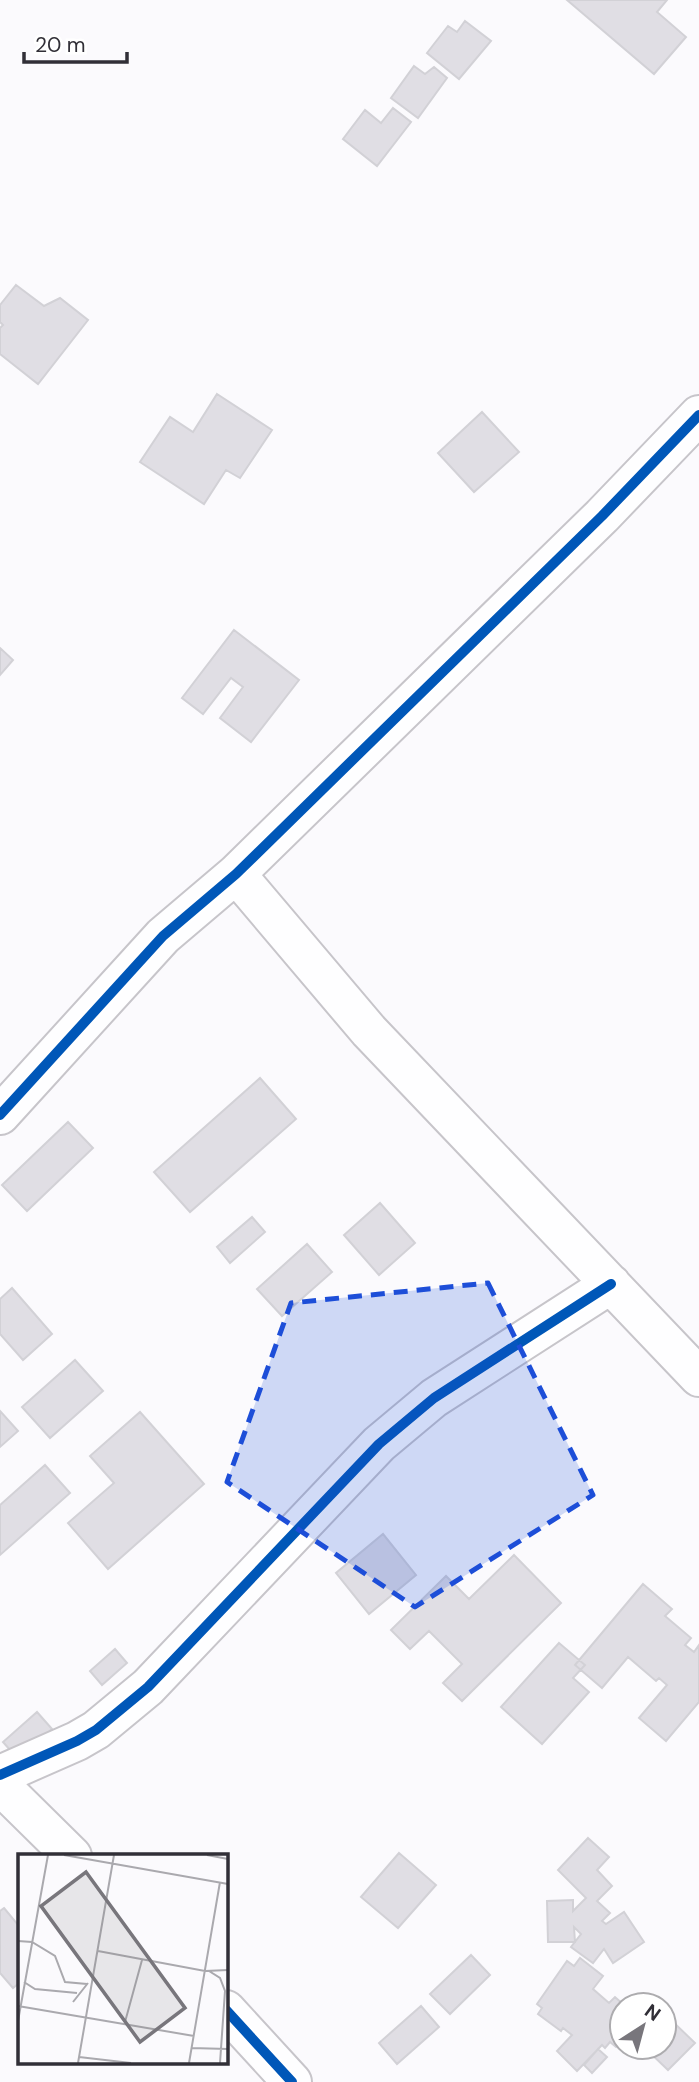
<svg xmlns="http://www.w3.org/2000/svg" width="699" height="2082" font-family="'DM Sans',sans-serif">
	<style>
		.building { fill: #e0dee4; stroke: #d2d1d6; stroke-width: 2 }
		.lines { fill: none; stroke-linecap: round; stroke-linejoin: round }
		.minor-casing { stroke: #c7c5ca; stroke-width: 42 }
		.minor { stroke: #fefeff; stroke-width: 38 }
		.cycleway-casing { stroke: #fff; stroke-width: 15 }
		.cycleway { stroke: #0057b8; stroke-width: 10 }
		.marked { fill: #1d4ed8; fill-opacity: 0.2; stroke: #1d4ed8; stroke-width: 5; stroke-dasharray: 14 9; stroke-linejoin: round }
		.inset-road { fill: none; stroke: #aaa9ae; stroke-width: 2 }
		.view { fill: #78767c; fill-opacity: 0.15; stroke: #78767c; stroke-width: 3.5 }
		.inset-edge { fill: none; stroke: #312f37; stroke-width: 3.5 }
	</style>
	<rect width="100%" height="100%" fill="#fbfafd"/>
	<path class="building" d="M567,0H667L657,12L686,37L654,74Z
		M465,21L491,41L459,79L427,53L448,26L457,32Z
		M414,66L425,74L434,67L447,78L418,118L391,98Z
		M393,108L411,122L377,166L343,139L365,110L381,123Z
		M16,285L44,306L60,298L88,320L38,384L0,354V328L3,325L0,322V305Z
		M217,394L272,430L240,478L226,470L204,504L140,462L170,417L193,432Z
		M482,412L519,452L474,492L438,453Z
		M234,630L299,680L251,742L220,718L243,687L231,678L203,714L182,698Z
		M0,648L13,660L0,675Z
		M260,1078L296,1119L190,1212L154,1172Z
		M68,1122L93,1148L27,1211L2,1185Z
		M380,1203L415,1243L379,1275L344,1235Z
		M252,1217L265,1232L230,1263L217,1247Z
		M307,1244L332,1272L282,1316L257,1289Z
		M12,1288L52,1334L23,1360L0,1334V1299Z
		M75,1360L103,1391L50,1438L22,1407Z
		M0,1411L18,1431L0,1447Z
		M140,1412L204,1484L108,1569L68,1523L114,1483L90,1456Z
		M45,1465L70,1493L0,1555V1505Z
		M383,1534L416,1575L369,1614L336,1573Z
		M514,1555L561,1603L462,1701L443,1683L462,1664L429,1631L410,1649L391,1630L446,1576L469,1599Z
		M643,1584L672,1609L665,1616L691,1638L685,1645L694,1652L699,1645V1702L666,1741L639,1718L667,1685L659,1678L656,1681L628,1657L602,1688L575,1665Z
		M559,1643L585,1665L573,1678L589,1692L542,1744L501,1707Z
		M115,1649L127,1663L102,1685L90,1671Z
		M37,1712L52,1729L18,1759L3,1742Z
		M588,1838L609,1857L597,1870L612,1886L597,1901L610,1913L602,1921L606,1924L624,1912L644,1942L613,1963L604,1949L593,1963L571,1947L581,1934L574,1927L575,1942H548L547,1901L573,1900V1911L586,1898L558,1870Z
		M399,1853L436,1885L398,1928L361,1897Z
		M4,1908L19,1926V1983L13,1988L0,1973V1911Z
		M471,1955L490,1975L450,2014L430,1994Z
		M580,1958L603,1976L593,1989L609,2003L615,1997L624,2005H622V2041L616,2047L610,2042L605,2048L602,2045L577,2071L557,2051L572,2035L563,2028L561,2031L538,2014L542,2008L537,2004L567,1961L574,1966Z
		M421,2006L439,2027L397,2064L379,2043Z
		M670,2019L695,2043L668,2070L644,2047H664V2025Z
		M598,2049L607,2057L592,2073L584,2065Z"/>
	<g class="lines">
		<g class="minor-casing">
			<path id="minor" d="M236,874L369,1031L699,1377
				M0,1115L163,936L236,874L602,516L699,415
				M0,1775L77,1741L96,1730L148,1687L379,1444L434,1398L611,1284
				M0,1785L72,1856
				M226,2010L292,2082"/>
		</g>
		<use href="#minor" class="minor"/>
		<g class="cycleway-casing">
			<path id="cycleway" d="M0,1115L163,936L236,874L602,516L699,415
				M0,1775L77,1741L96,1730L148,1687L379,1444L434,1398L611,1284
				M226,2010L292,2082"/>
		</g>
		<use href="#cycleway" class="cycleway"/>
	</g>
	<path class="marked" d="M488,1283L593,1495L415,1607L227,1482L291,1303Z"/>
	<g transform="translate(18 1854)">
		<rect width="210" height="210" fill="#fbfafd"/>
		<path class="inset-road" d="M46,1L210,30M189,1L210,5M0,87L14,88L37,102L47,128L69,130M80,97L187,117L210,116M191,117L202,124L207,137L202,209M6,128L17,135L59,139M55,148L70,129M0,152L176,182M0,167L30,1M107,168L124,106M173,194L210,195M61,203L113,209M60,209L96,1M171,209L202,28"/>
		<path class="view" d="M68,18L167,154L122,188L23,52Z"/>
		<rect width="210" height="210" class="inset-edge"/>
	</g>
	<g transform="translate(643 2026) rotate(36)"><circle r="33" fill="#ffffff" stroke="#adacaf" stroke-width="2"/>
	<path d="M0-5L12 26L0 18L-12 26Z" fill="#78767c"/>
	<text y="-10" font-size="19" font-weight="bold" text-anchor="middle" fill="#312f37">N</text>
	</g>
	<path d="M24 52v10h103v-10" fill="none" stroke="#312f37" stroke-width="3.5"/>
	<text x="35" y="52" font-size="21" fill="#312f37" stroke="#ffffff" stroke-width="5" paint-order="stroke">20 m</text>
</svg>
